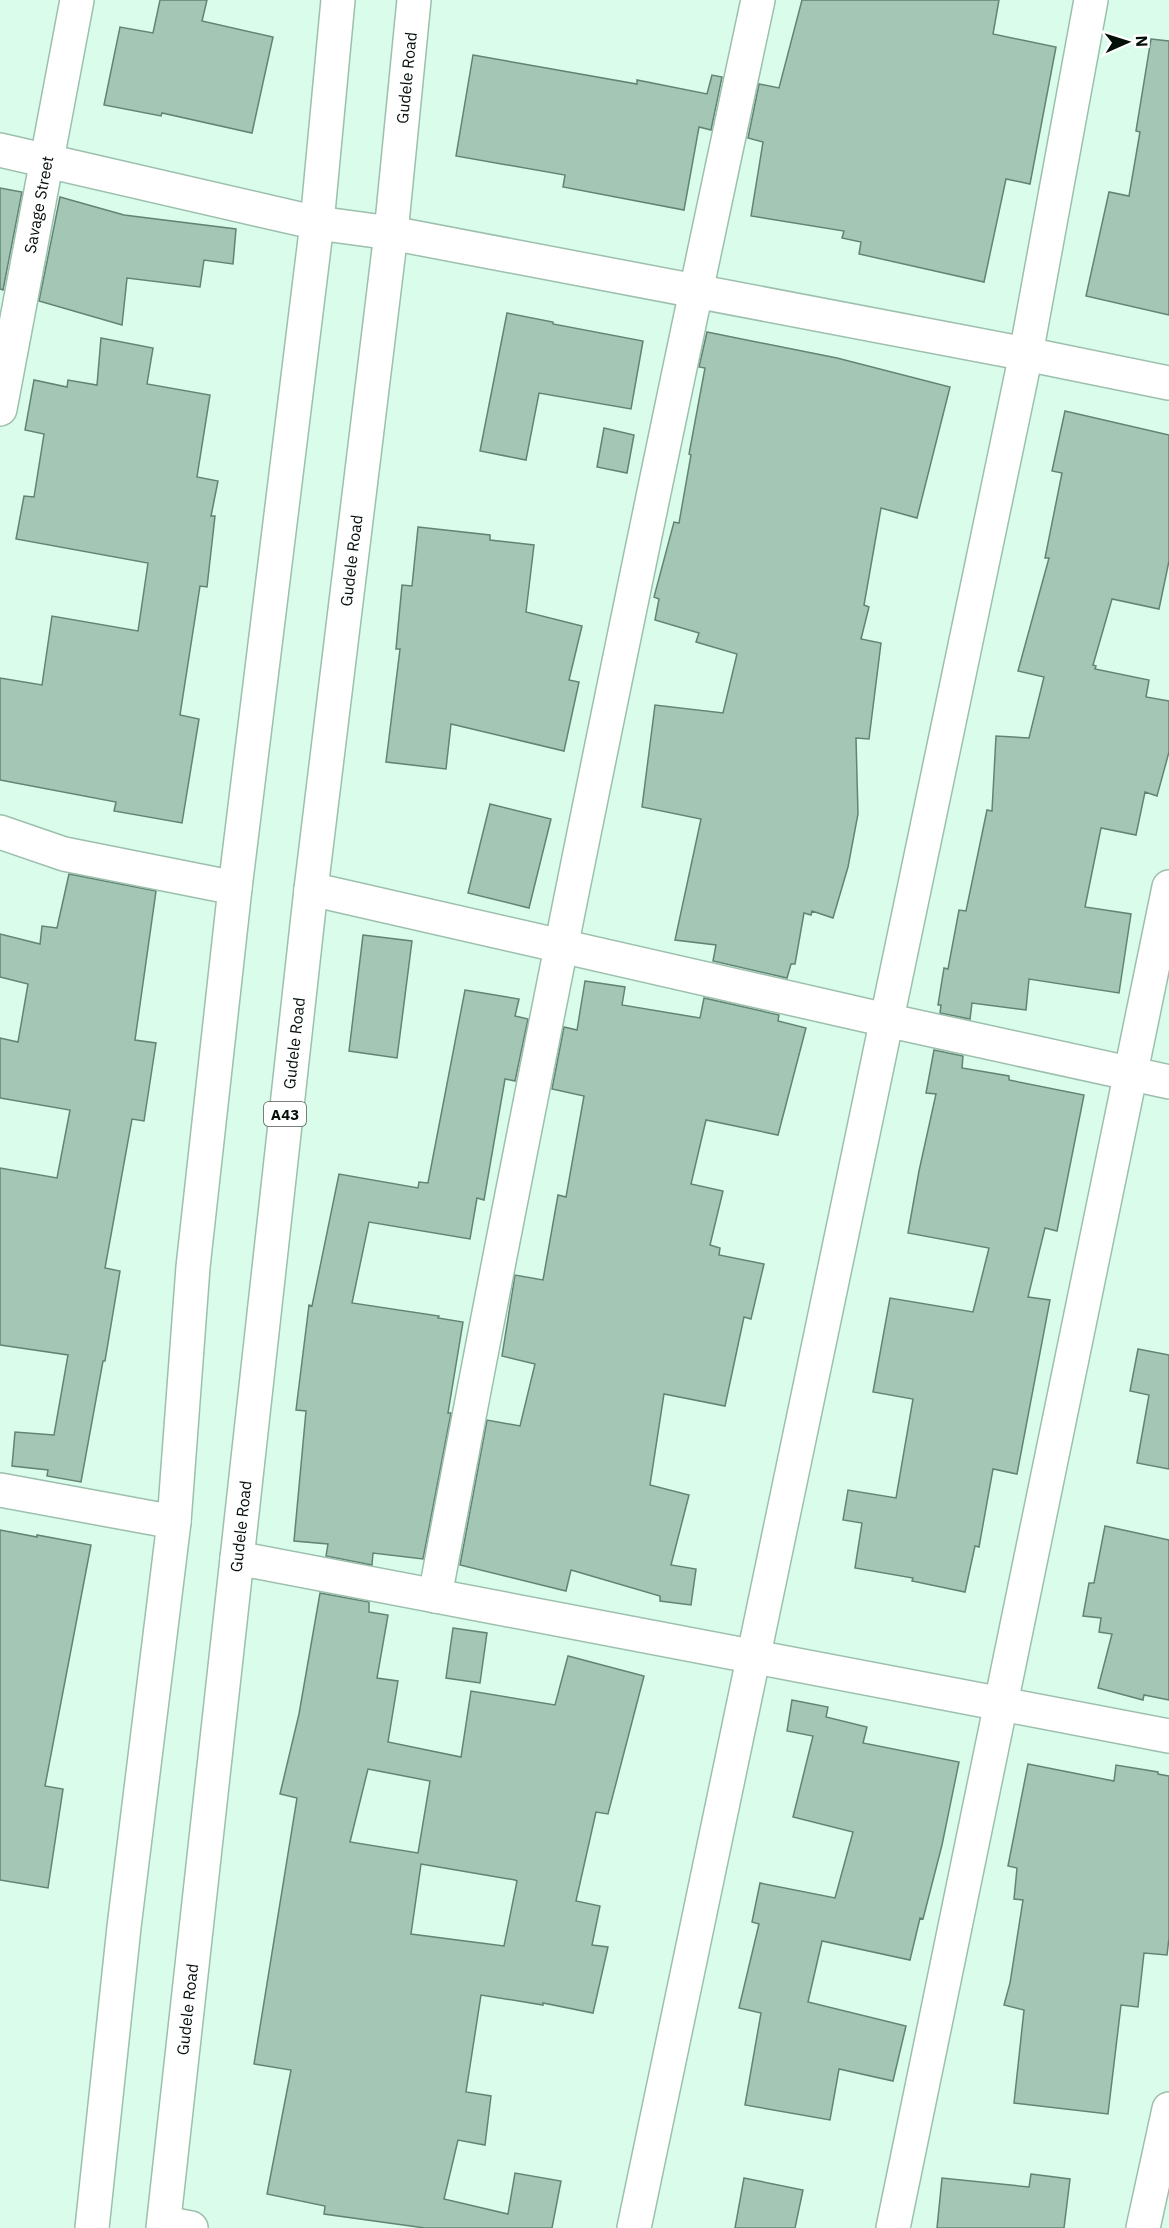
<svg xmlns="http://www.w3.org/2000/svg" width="1169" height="2228" font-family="'IBM Plex Sans',sans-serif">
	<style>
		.building { fill: #a4c6b4; stroke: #638473; stroke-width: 1.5; fill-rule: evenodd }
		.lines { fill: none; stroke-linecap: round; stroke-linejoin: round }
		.minor-casing { stroke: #9dbfad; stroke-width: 36 }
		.trunk-casing { stroke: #9dbfad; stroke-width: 36 }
		.minor { stroke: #fff; stroke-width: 33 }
		.trunk { stroke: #fff; stroke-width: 33 }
		.labels { text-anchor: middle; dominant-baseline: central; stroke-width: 6; stroke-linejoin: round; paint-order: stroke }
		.shield { fill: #fff; stroke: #4f5753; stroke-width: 1.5 }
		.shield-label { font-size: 15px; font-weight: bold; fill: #040f09 }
		.street-label { font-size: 16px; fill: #040f09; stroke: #fff }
	</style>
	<rect width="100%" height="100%" fill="#d9fdea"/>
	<path class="building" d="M160,0H207L202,21L273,37L252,133L162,113L161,116L104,105L120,27L153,33Z
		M802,0H999L993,34L1056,47L1030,184L1006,179L984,282L859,254L861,242L842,238L844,231L751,216L763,142L748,138L759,84L779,88Z
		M1151,39L1169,41V315L1086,296L1109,192L1129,196L1140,132L1136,131Z
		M473,55L637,84V80L707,94L712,75L722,77L711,130L699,127L684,210L563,187L565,175L456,156Z
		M0,188L22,192L3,290L0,289Z
		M60,197L124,215L236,229L233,264L204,260L200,287L127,278L122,325L39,301Z
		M507,313L553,322V324L643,341L631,409L539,393L526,460L480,451Z
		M707,332L837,358L950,387L917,518L881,508L864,605L869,607L861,639L881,643L869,739L856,738L858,814L848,867L833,918L812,911L811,915L804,913L795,964H791L787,978L713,961L716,945L675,940L701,819L642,807L655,705L723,713L737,654L696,642L699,633L655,620L659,599L654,597L674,522L679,523L691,455L689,454L705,368L699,367Z
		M101,338L153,348L147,384L210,395L197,477L218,481L211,516H215L207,587L200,586L180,715L199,719L182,823L114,811L116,802L0,780V678L42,685L52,616L138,631L148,563L16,539L24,496L34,497L44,434L25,430L34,380L67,387L68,380L97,385Z
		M1065,411L1169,435V561L1159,609L1112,599L1093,665L1096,666L1095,669L1149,680L1146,697L1169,701V752L1157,796L1145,792L1136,835L1101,828L1085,907L1131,914L1119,993L1029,979L1026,1010L972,1003L970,1019L940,1013L941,1005H938L944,968L948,969L959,910L966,911L987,810L992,811L996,736L1029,738L1044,677L1018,671L1049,558H1045L1062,473L1052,471Z
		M604,428L634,435L627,473L597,467Z
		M418,527L490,535V540L534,545L526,612L582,626L569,680L579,682L564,751L451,724L446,769L386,762L400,649H396L402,585L412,586Z
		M490,804L551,819L529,908L468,893Z
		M69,874L156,891L135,1040L156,1043L144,1121L132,1119L105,1268L120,1271L105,1361H103L81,1482L47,1476L48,1470L12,1466L15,1432L54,1435L68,1355L0,1345V1168L57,1178L70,1110L0,1098V1038L18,1042L28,984L0,977V934L40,944L42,926L57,928Z
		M363,935L412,941L397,1058L349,1051Z
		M585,981L625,987L622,1005L700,1018L704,998L779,1015L778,1021L806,1028L778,1135L706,1120L691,1184L723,1191L710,1245L720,1248L719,1255L764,1264L751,1319L744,1317L725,1406L664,1394L650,1485L689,1495L671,1565L696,1569L691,1605L660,1601V1596L571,1570L566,1591L460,1565L487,1420L520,1426L535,1364L502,1356L515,1275L543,1280L558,1195L566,1197L584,1096L552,1089L564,1027L577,1030Z
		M465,990L519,999L515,1016L528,1019L515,1081L505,1079L484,1200L477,1198L470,1239L369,1222L352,1303L439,1316L438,1318L463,1322L448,1413H451L423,1559L373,1553L372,1565L326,1556L328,1544L294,1541L306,1411L296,1410L309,1305L312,1306L339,1174L418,1188L419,1182L428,1183Z
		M934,1050L963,1056L962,1068L1009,1076V1080L1084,1095L1057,1231L1045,1228L1028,1297L1050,1300L1017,1474L993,1469L979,1547L975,1546L965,1592L912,1581L913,1578L855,1568L862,1523L843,1520L848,1490L896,1498L913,1399L873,1392L890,1298L973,1312L989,1248L908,1233L919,1171L936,1094L926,1093Z
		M1138,1349L1169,1355V1469L1137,1463L1149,1395L1130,1391Z
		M1105,1526L1169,1540V1700L1144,1695L1143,1700L1098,1688L1112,1634L1099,1632L1101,1618L1083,1616L1089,1583H1094Z
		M0,1530L37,1537V1535L91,1545L45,1786L63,1789L48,1888L0,1880Z
		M320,1593L369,1602V1612L388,1615L377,1678L398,1681L388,1742L461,1757L471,1691L555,1705L568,1656L644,1676L608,1814L596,1812L576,1901L600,1906L592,1945L608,1947L593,2013L543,2003V2005L481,1995L466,2092L491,2096L485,2145L458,2140L444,2199L508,2214L515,2173L561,2181L552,2228H425L324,2214L325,2206L267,2194L291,2070L254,2064L297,1798L280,1794L299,1714ZM368,1769L430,1781L418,1853L350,1842ZM421,1864L515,1880L517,1881L504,1946L411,1934Z
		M453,1628L487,1633L480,1683L446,1678Z
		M792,1700L828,1707L826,1717L867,1727L863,1743L959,1762L942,1845L923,1919L920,1918L910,1960L822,1941L808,2002L906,2026L893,2081L839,2069L830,2120L745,2105L761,2013L739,2008L759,1924L752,1922L760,1883L835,1898L853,1832L793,1817L813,1736L787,1731Z
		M1028,1764L1114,1781L1116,1765L1158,1772V1774L1169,1776V1938L1167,1955L1144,1953L1138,2007L1121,2005L1108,2114L1014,2103L1024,2010L1004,2005L1010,1983L1023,1900L1014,1899L1017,1868L1008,1866Z
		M1031,2174L1070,2179L1064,2228H937L942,2178L1029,2187Z
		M744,2178L803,2190L795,2228H735Z"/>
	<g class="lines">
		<g class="minor-casing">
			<g id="minor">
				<path d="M0,150L317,223L391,233L1026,354L1169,383"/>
				<path id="s1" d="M0,409L77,0"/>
				<path d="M0,832L64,854L235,888"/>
				<path d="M311,889L886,1020L1169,1082"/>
				<path d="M0,1490L174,1522"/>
				<path d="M237,1558L1169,1736"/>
				<path d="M435,1596C535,1063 644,531 758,0"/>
				<path d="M164,2223L191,2228"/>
				<path d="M634,2228L1026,354L1091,0"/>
				<path d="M893,2228L1169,887"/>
				<path d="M1143,2228L1169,2109"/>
			</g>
		</g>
		<g class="trunk-casing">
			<g id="trunk">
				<path d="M92,2228L124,1927L174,1522L193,1267L235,888L317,223L338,0"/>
				<path id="s2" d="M163,2228L311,889L391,233L414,0"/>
			</g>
		</g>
		<use href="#minor" class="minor"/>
		<use href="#trunk" class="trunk"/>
	</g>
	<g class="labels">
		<rect class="shield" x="264" y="1102" width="42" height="24" rx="4.5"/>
		<g class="shield-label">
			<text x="285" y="1114">A43</text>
		</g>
		<g class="street-label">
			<text stroke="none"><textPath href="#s2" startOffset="2164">Gudele Road</textPath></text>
			<text stroke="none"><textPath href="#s1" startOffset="208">Savage Street</textPath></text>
			<text stroke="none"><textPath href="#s2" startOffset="1678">Gudele Road</textPath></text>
			<text stroke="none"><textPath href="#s2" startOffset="1192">Gudele Road</textPath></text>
			<text stroke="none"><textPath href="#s2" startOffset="706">Gudele Road</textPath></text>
			<text stroke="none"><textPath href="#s2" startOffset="220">Gudele Road</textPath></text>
		</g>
	</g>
	<g transform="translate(1127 42) rotate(87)" stroke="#ffffff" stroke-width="4.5" paint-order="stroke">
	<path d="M0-4.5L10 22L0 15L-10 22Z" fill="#040f09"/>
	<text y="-9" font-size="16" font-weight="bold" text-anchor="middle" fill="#040f09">N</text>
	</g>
</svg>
